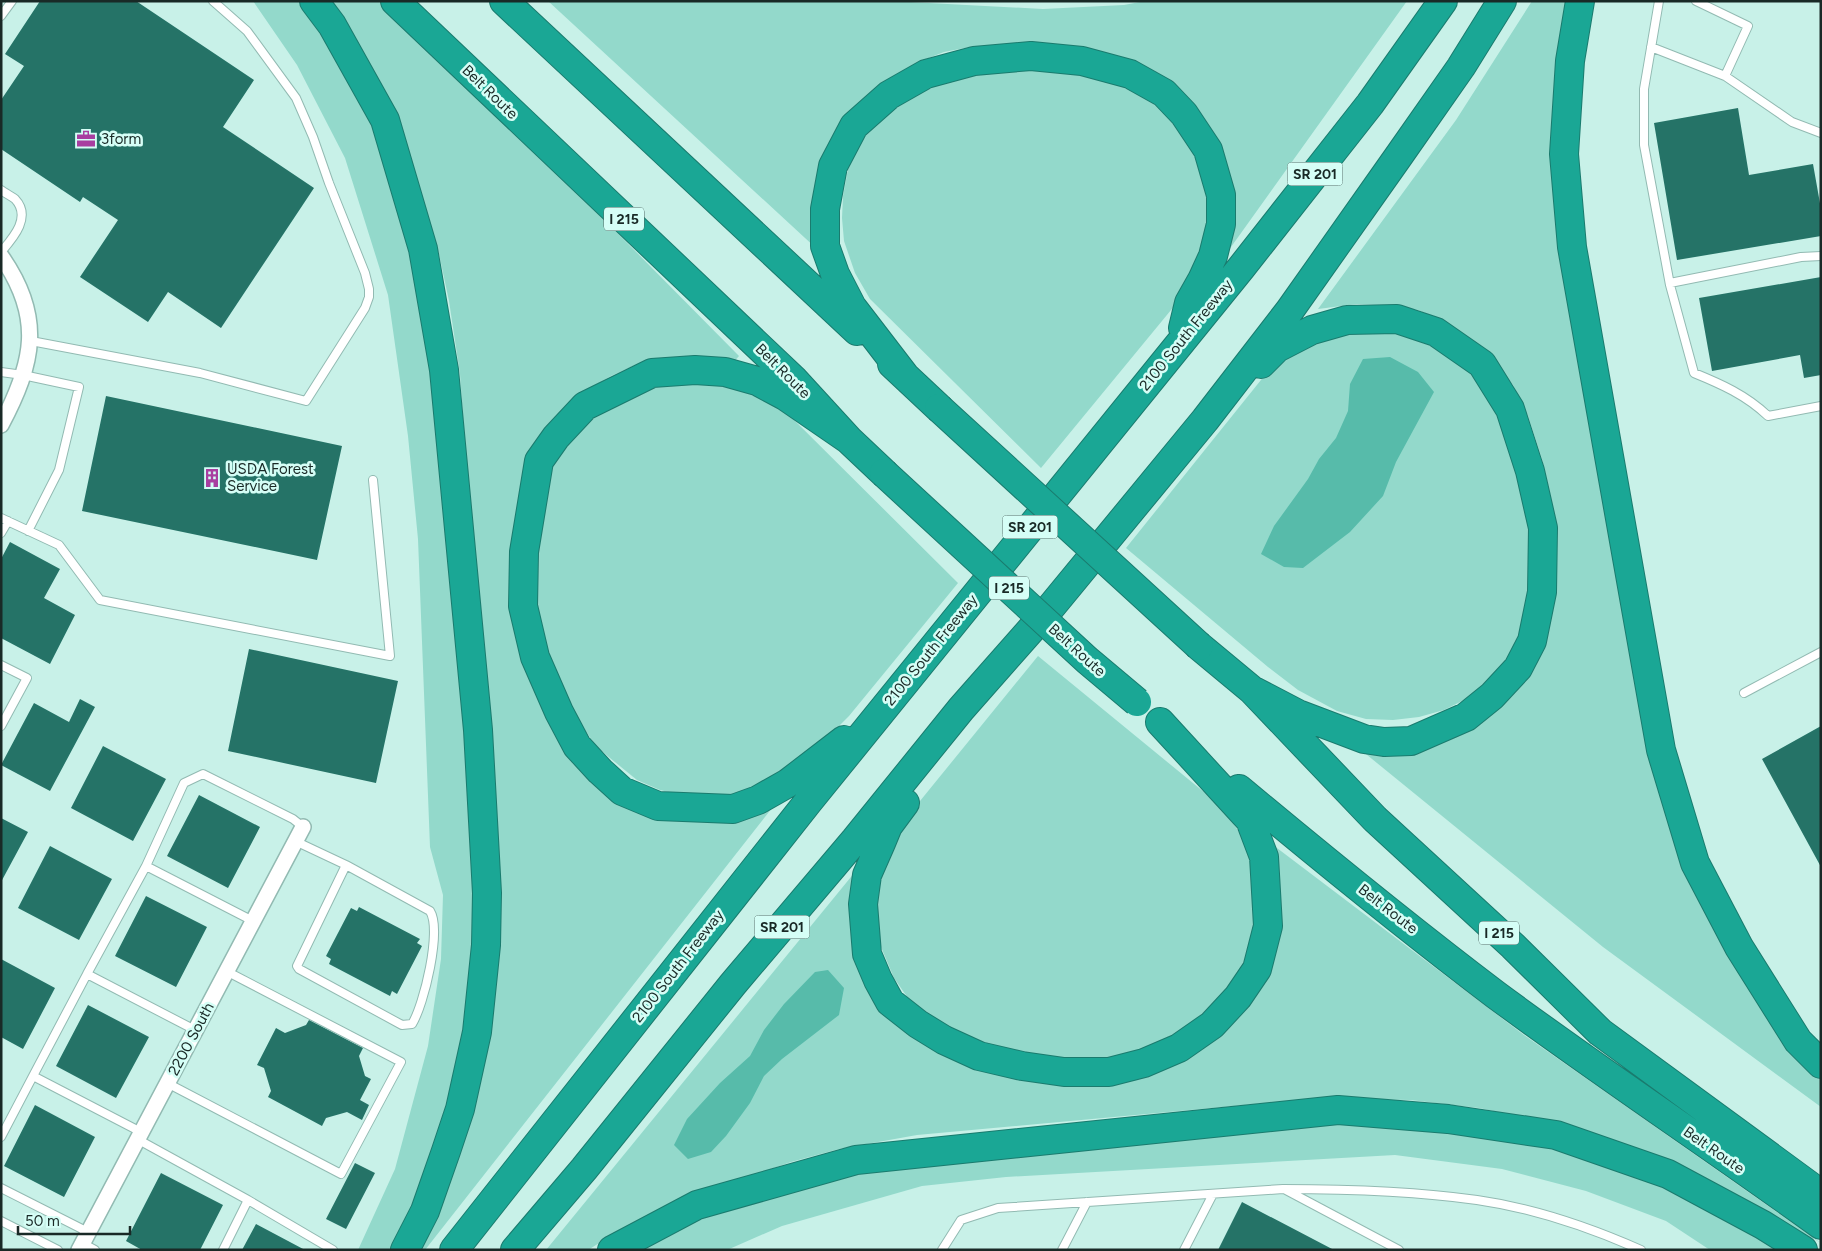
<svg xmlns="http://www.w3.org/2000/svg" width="1822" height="1251" font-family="Figtree,sans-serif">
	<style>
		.green { fill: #93d9cb }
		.water { fill: #57bbaa }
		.building { fill: #257367 }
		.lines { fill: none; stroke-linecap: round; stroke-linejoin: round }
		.service-casing { stroke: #92bab2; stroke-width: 10 }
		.minor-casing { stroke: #92bab2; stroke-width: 18 }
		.motorway-casing { stroke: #1a7b6e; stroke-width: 30 }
		.service { stroke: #fff; stroke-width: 8 }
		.minor { stroke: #fff; stroke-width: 15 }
		.motorway { stroke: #1aa795; stroke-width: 28 }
		.motorway-bridge-casing { stroke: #1a7b6e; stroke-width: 30; stroke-linecap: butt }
		.motorway-bridge { stroke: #1aa795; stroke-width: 28 }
		.labels { text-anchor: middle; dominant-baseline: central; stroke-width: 5; stroke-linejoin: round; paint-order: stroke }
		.shield { fill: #d5fef6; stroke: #516964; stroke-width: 1 }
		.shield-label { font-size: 14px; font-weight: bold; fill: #192926 }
		.street-label { font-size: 15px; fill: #192926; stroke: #d5fef6 }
		.poi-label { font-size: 15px; fill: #192926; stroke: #d5fef6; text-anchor: start }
	</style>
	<rect width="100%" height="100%" fill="#c8f1e8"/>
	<path class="green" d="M253,1H309L379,126L421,251L479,868L470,1019L436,1152L394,1250H358L395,1169L428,1046L441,959L443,895L430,847L418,539L408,436L388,295L345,158L297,65Z
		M329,1H382L477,91L739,356L732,364L670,358L635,365L611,376L583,392L536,448L532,659L628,799L776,803L425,1250H417L482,1046L473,563L460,374L449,301L439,254L410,160Z
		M548,1H891L1043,9L1124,5L1145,1H1407L1226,254L1189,107L995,45L970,47L944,52L921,61L864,106L818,250Z
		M1532,1H1574L1564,134L1675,810L1821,1074V1107L1603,947L1361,750L1500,698L1556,540L1551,498L1542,459L1528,416L1513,385L1489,354L1446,322L1418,310L1389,305L1357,304L1318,309L1456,120Z
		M1045,64L1134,87L1173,117L1199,159L1207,190L1210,225L1185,293L1041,468L870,299L855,273L844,241L842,218L843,196L848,169L860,141L876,117L922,79Z
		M1398,325L1489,378L1540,552L1519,646L1488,684L1466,699L1444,710L1419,717L1393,720L1366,719L1337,711L1298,690L1268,667L1126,548L1277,360L1319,332Z
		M730,380L781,407L958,583L849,716L810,755L758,789L720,798L689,797L660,790L637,780L610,758L595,745L574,713L556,674L541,629L534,587L535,513L560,443L634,384Z
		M1038,656L1221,806L1244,839L1254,864L1259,893L1249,960L1201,1027L1122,1058L1076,1060L1030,1057L956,1036L910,1001L894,978L881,947L876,916V885L886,852L920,801Z
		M1273,845L1524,1035L1821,1243L1747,1201L1565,1126L1479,1108L1410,1100L1357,1099L1289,1101L917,1135L839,1149L791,1162L736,1181L620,1230L588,1250H546L864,861L861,921L916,1031L1112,1077L1247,1002Z
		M1326,1117L1447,1121L1636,1166L1793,1250H1710L1666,1221L1586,1191L1502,1169L1395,1155L1006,1177L922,1186L782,1226L727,1250H633L690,1218L858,1164Z"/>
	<path class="water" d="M1390,357L1418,372L1434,392L1396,462L1383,496L1350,532L1303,568L1284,567L1261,554L1274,526L1308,479L1319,459L1336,438L1348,411L1350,384L1363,359Z
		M828,970L844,988L839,1015L782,1059L764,1076L750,1103L726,1136L711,1152L688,1159L674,1145L687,1119L720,1083L750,1056L764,1030L784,1004L815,972Z"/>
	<path class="building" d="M40,1H136L254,80L223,127L314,188L221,328L168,292L148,322L80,277L118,220L83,197L80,202L1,149V100L24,66L5,54Z
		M1738,108L1749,175L1813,164L1821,209V236L1677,260L1654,123Z
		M1821,277V375L1804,378L1800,355L1712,371L1699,298Z
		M106,396L342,446L317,560L82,511Z
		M10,542L60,569L44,598L75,615L50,664L1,638V559Z
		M249,649L398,681L376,783L228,751Z
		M80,699L95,707L50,791L1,765L34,703L69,722Z
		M1821,726V867L1762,759Z
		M103,746L166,779L133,841L71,808Z
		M199,795L260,827L228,888L167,856Z
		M1,818L28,832L1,882Z
		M50,846L112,879L79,940L18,908Z
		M146,896L207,927L176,987L115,956Z
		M359,907L420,939L417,943L422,946L397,994L392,991L390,996L329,964L331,959L326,956L351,908L357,911Z
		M1,959L55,988L23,1049L1,1037Z
		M88,1005L149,1037L116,1098L56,1066Z
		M309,1020L363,1048L359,1056L365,1076L371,1079L360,1100L369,1105L362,1120L347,1112L326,1118L322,1126L268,1097L271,1091L264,1068L257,1065L276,1028L285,1033L306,1025Z
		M35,1105L95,1137L64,1197L4,1166Z
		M355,1163L375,1173L346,1229L326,1219Z
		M161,1173L223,1205L200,1250H142L126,1241Z
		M1242,1202L1334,1250H1218Z
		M256,1224L305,1250H242Z"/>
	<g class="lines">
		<g class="service-casing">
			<path id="service" d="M1659,1L1644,89V145L1670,285L1694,373C1721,384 1746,395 1768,416L1821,406
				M1696,1L1748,26L1725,76L1792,122L1821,133
				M1,16L12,1
				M1651,47L1725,76
				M1,190C5,193 11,196 15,199C32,217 13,238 1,252
				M1670,283L1801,257L1821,256
				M31,341L200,373L306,401L365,308L369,297V289L365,273L329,183L313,137L296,98L247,31L213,1
				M1,372L23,375L79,387L59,470L28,531
				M1,518L59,545L100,600L390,656L373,480
				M1,533L8,521
				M1,665L27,678L1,726
				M1744,693L1821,652
				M295,841L346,865L430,911C442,930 424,1005 412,1024L402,1025L299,969L297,966L346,865
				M146,866L184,783L203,774L293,819L303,827
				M195,1030L87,974L146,866L253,921
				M33,1076L87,974
				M167,1083L341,1174L401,1062L226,971
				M1,1137L33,1076L141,1132
				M137,1139L248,1200L333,1250
				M1,1188L88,1232
				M1286,1190L1399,1250
				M1,1221L58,1250
				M82,1243L95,1250
				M223,1250L248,1200
				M942,1250L961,1220L998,1208L1283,1189C1348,1189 1413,1191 1477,1200C1533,1208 1589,1227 1641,1250
				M1062,1250L1087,1202
				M1184,1250L1213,1194"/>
		</g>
		<g class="minor-casing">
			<path id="minor" d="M1,256C44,317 34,363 1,425
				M79,1250L303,827"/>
		</g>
		<g class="motorway-casing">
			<path id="motorway" d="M314,1L332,25L385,120L423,249L444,370L478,730L487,893L486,945L477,1032L460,1109L446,1151L425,1211L405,1250
				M395,1L794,380L849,440L884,473
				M504,1L857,331
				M1580,1L1570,61L1564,154L1572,247L1661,750L1695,863L1739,947L1798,1041L1821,1064
				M892,364L939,408
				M905,376L852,307L835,274L825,246V209L833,166L854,126L889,95L926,74L974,61L1031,56L1082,61L1130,74L1164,93L1184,114L1208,150L1221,195V224L1213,256L1202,280L1189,303L1183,328
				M1199,646L1252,690L1375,819L1513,946L1600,1032L1821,1194
				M1252,690L1298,714L1364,739L1384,742L1411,741L1466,717L1492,696L1518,668L1532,641L1542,592L1543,528L1530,471L1510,409L1482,364L1436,332L1397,319L1347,320L1312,330L1277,348L1261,364
				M844,740L788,783L758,800L733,809L658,806L622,791L600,771L577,746L559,712L535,657L523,606L524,552L539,461L556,437L585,406L652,373L695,370L725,372L757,381L785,396L849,440
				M1239,789C1323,859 1409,929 1496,995C1603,1074 1713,1147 1821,1225
				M905,803L888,826L881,843L867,875L863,904L867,954L878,980L890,1002L918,1024L944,1040L979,1056L1022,1066L1064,1072H1109L1144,1063L1179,1048L1212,1025L1238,997L1257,969L1268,926L1264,857L1250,820L1160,722
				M454,1250L808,802L1241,268L1370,104L1443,1
				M515,1250L584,1169L733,984L855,840L961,709L1051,607L1205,420L1290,310L1398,157L1461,67L1502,1
				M612,1250L697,1205L856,1160L1338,1110L1448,1119L1556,1135L1668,1174L1763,1225L1803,1250"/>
		</g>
		<use href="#service" class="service"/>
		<use href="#minor" class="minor"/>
		<use href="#motorway" class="motorway"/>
		<g class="motorway-bridge-casing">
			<path id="motorway-bridge" d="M939,408L1199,646
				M884,473L1087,660L1137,702"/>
		</g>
		<use href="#motorway-bridge" class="motorway-bridge"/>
	</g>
	<defs>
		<g id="office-bare" transform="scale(1.5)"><path d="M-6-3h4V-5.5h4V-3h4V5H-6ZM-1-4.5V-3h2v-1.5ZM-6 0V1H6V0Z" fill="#a83ea0" stroke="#d5fef6" stroke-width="2.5" paint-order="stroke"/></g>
		<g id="building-bare" transform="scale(1.5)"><path d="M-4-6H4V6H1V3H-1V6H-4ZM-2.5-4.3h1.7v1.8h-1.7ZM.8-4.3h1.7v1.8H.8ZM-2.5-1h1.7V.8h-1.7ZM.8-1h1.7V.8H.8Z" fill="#a83ea0" stroke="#d5fef6" stroke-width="2.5" paint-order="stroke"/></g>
	</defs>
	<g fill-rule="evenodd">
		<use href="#office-bare" x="86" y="139"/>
		<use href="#building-bare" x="212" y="478"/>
	</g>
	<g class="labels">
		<g class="shield">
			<rect x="1287.5" y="162.5" width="55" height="23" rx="4"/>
			<rect x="604" y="207.5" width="40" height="23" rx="4"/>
			<rect x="1002.5" y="515.5" width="55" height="23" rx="4"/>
			<rect x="989" y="576.5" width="40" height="23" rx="4"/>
			<rect x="754.5" y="915.5" width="55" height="23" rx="4"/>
			<rect x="1479" y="921.5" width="40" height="23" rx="4"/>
		</g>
		<g class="shield-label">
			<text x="1315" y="174">SR 201</text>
			<text x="624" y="219">I 215</text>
			<text x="1030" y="527">SR 201</text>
			<text x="1009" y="588">I 215</text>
			<text x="782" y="927">SR 201</text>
			<text x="1499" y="933">I 215</text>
		</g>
		<g class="street-label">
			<text transform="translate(490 92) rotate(44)">Belt Route</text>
			<text transform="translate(1186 335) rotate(-51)">2100 South Freeway</text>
			<text transform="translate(783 371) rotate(45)">Belt Route</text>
			<text transform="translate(931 650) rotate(-51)">2100 South Freeway</text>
			<text transform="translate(1077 650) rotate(42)">Belt Route</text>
			<text transform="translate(1388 909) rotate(38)">Belt Route</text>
			<text transform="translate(678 966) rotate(-52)">2100 South Freeway</text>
			<text transform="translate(191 1039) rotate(-62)">2200 South</text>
			<text transform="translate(1714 1150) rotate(35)">Belt Route</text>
		</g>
		<g class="poi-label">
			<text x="101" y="139">3form</text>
			<text x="227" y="469">USDA Forest<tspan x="227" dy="17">Service</tspan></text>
		</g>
	</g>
	<rect width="1822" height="1251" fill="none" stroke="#192926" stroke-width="5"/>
	<path d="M18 1226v8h112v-8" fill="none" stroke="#192926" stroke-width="2.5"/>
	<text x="25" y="1226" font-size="15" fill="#192926" stroke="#d5fef6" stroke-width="4" paint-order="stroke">50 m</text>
</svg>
